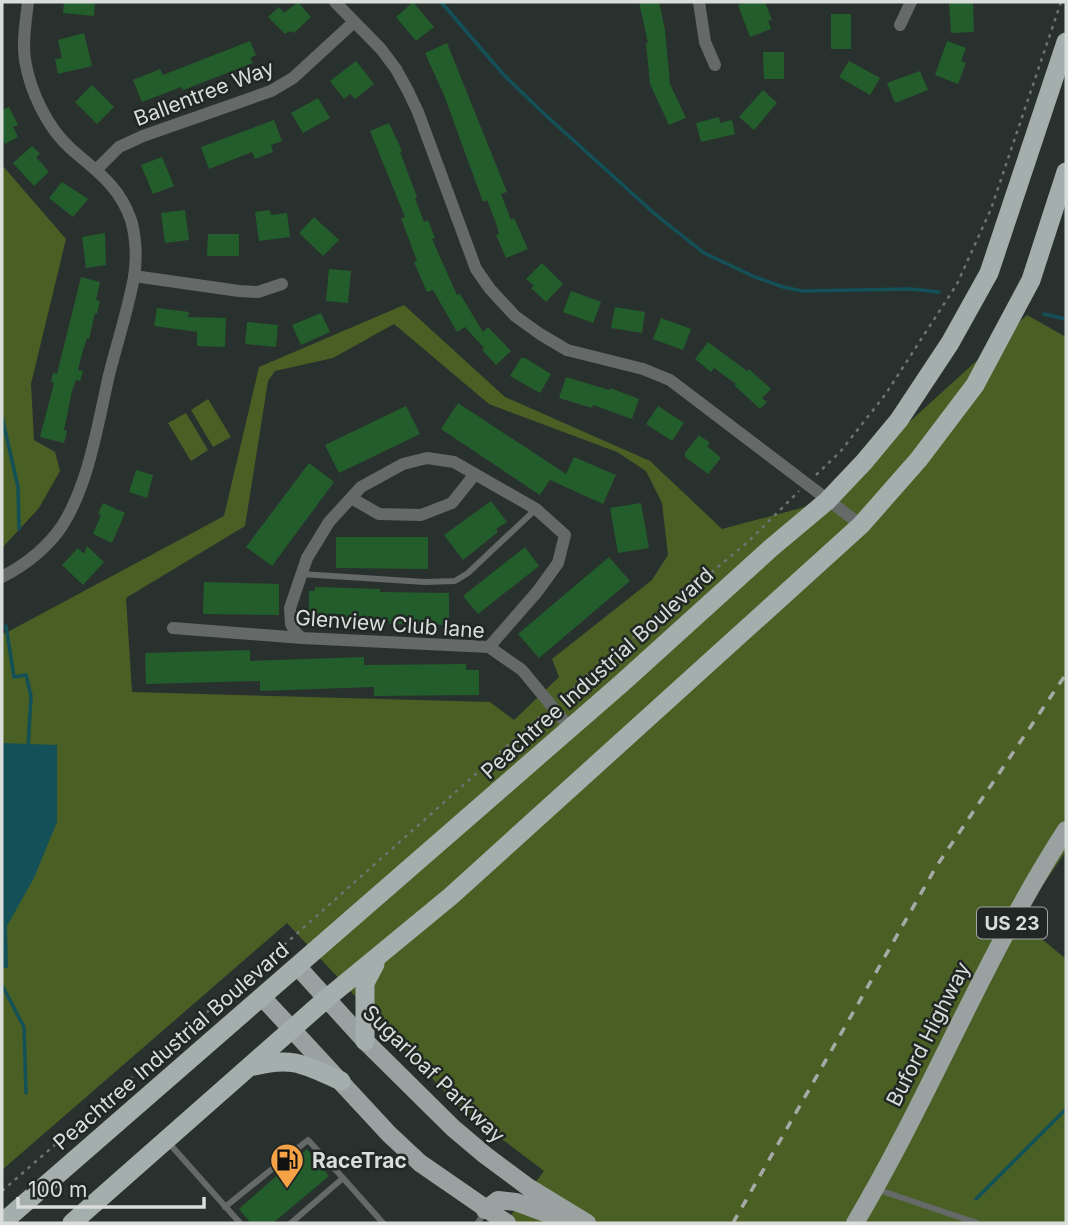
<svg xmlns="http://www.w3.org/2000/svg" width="1068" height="1225" font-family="Inter,sans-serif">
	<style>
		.green { fill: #4a5f24; fill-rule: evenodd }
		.water { fill: #145058 }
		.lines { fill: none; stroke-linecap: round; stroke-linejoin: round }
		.stream { stroke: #145058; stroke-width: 3.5 }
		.building { fill: #235d2b }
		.path { stroke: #6d7471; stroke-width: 2.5; stroke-dasharray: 3.5 5; stroke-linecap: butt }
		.service { stroke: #656968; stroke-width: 6 }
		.minor { stroke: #656968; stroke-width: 12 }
		.primary { stroke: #99a2a1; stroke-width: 18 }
		.trunk { stroke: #a4aeac; stroke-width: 19 }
		.rail { stroke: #a5aaa7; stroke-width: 3.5; stroke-dasharray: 9 9; stroke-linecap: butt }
		.labels { text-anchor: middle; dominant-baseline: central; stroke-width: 5; stroke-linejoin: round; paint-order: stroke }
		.shield { fill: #202724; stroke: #a2a7a4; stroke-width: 2 }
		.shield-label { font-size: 19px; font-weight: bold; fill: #d9dedb }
		.street-label { font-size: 21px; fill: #d9dedb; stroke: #202724 }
		.poi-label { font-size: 21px; font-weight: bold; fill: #d9dedb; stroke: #202724; text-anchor: start }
	</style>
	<rect width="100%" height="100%" fill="#29312e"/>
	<path class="green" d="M2,165L66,239L31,384L34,440L55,452L60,471L39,508L2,548Z
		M404,305L505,397L650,461L722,529L820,503L1027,315L1066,337V851L1019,920L1066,959V1223H505L544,1171L457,1105L287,923L2,1170V635L224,516L259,367ZM394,324L489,404L617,452L646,471L662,503L668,555L652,580L552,659L559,677L514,720L490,702L132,692L126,598L245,526L268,381L275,371L333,358Z
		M208,399L231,437L213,447L191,410Z
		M186,413L208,450L191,461L168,423Z"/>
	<path class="water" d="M2,743L57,745V822L34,878L7,926L8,968H2Z"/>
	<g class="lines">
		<path class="stream" d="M441,2L503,74L540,110L656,215L704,253L755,277L783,287L802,291L911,289L939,292
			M1044,314L1066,319
			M2,417L18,487L19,529
			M6,626L14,677L26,675L31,696L28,748
			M2,985L24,1027L26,1093
			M976,1199L1066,1109"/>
	</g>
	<path class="building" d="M64,2H95L94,16L63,13Z
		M298,2L311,17L294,33L290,31L285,34L268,17L279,7L284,13Z
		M413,2L434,27L416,41L396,17Z
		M639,2H659L665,30L670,84L686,118L669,125L650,84L646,43H648Z
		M746,2H765L772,20L768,21L771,29L750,37L738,5Z
		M949,2H973L974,32L951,33Z
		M831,14H851V49H831Z
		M84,33L92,66L58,74L55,59L62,58L58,40Z
		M250,41L256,55L250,58L253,63L183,90L181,87L142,102L133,80L160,69L163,75Z
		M947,41L966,48L961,61L966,63L958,84L935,75Z
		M447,43L507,192L501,194L511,220L514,218L528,249L506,258L496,235L499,234L497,226L487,200L483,202L444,95L425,53Z
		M763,52H784V79H764Z
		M356,61L374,84L355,99L350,94L344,99L330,81Z
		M849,61L880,78L870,95L839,77Z
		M920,71L928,90L895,103L887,83Z
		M92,85L114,107L97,124L75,102Z
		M763,90L777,103L754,130L739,117Z
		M318,98L330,118L303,133L291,113Z
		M9,107L18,125L13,127L18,137L5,144L2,137V110Z
		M719,117L720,123L732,120L735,134L701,142L696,123Z
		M274,120L282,141L271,145L273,152L255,159L252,152L209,169L201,147Z
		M389,123L402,151L400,152L417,197L415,198L424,222L428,220L435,238L432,239L457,295L460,294L483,332L488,327L511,351L496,365L482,350L484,348L465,327L457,332L433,290L427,292L414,262L417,261L401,218L405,217L370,131Z
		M32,146L40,154L36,157L49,172L34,186L13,163Z
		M162,157L174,186L153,194L141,165Z
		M62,182L88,199L73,217L49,198Z
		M185,210L189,240L165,243L161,213Z
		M270,210L271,215L287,213L290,237L259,241L255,212Z
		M314,217L339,240L323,256L299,233Z
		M105,233L106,265L86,268L82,237Z
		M208,234H239V256H207Z
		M542,263L563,284L546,302L531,288L534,286L526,279Z
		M329,269L351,271L348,303L326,301Z
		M81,277L100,282L96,300L100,301L97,314L95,313L89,339L87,338L83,350L78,370L83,371L80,381L76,380L72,391L64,430L67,431L64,443L40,437L54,383L51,382L53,373L57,374Z
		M571,291L601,302L593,323L563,312Z
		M615,307L645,312L642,333L611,328Z
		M157,308L189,312L188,317L226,318L225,347L197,346V332L154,326Z
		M321,313L330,332L301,345L292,325Z
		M661,318L691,329L683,350L653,339Z
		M247,322L278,325L276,347L245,344Z
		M708,342L747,371L749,369L771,389L762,398L767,402L760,409L734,385L736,384L714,368L711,372L695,359Z
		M521,358H525L551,374L540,393L510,376Z
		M566,377L609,390L610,388L639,399L632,419L593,405L592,408L559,398Z
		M458,403L566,474L574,457L616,475L603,504L550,480L540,495L441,429Z
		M406,406L420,434L339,473L325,445Z
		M658,406L684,423L672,441L646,424Z
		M699,435L710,443L707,446L721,458L708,474L685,457V453Z
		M309,463L334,482L272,566L246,547Z
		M136,470L153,475L147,498L129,492Z
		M491,501L507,522L496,529L498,532L463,560L444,535Z
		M103,503L125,513L112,543L93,534L101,515L98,514Z
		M641,503L649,548L618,553L610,508Z
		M336,537H428V569L336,568Z
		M87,546L104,562L83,585L62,565L78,548L84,554Z
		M525,547L539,566L478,614L463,596Z
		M609,557L630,581L539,658L518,634Z
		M204,582L279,584V615L203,614Z
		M315,587L380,589V592L449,593V625L389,624L390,621H309V591H315Z
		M250,650V661L364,657V665L466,664V670H479V695L374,696V687L260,691V681L146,684L145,653Z
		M307,1149L329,1176L273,1223H251L239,1209Z"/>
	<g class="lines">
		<path class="path" d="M816,475L840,452L885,395L957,284L991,209L1061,2
			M561,698L749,541L799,491
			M2,1191L292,938L543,714"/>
		<path class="service" d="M301,574L425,582L455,581L468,573L536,509
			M168,1142L240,1223
			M876,1189L977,1223
			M225,1207L308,1140L343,1178
			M291,1223L343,1178L383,1223
			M478,1223L484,1212"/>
		<path class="minor" d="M335,2L381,49L396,69L408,91L418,112L476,269L490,289L515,316L540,334L567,350L643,369L670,380L861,525
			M699,2L705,42L715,65
			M900,25L911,2
			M97,169L119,147L143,136L271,91L293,78L354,22
			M134,276L239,291L258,292L282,284
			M351,498L379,514L421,515L452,503L475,474
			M2,577C25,565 47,548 62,526C89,484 98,423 109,375C117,343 128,310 134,277C137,259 136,237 131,220C119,185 96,171 70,148C47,127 30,91 25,60C22,41 26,21 28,2
			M173,628L302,638L489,647L522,670L570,728
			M302,638L296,633L291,624L290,608L307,558L329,522L361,487L403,464L427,458L454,462L536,509L565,535L558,563L537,592L489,647"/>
		<path class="primary" d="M297,966L365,1041L453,1128L485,1155L528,1187L587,1223
			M262,997L389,1134L420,1163L507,1223
			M485,1210L498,1200L516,1202L569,1222
			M855,1223C931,1095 985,955 1066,830"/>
		<path class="trunk" d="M365,1041V983L375,964
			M254,1066C294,1056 305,1065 341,1081
			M2,1223L622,683L771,548L827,501L864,462L899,420L950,343L989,273L1066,42
			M72,1223L326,999L451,896L861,525L919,459L975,385L1031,280L1066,172"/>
		<path class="rail" d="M733,1223L936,867L1066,674"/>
	</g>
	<defs>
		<g id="fuel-pin" transform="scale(1.75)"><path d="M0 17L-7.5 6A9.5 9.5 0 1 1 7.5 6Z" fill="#f5a346" stroke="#202724"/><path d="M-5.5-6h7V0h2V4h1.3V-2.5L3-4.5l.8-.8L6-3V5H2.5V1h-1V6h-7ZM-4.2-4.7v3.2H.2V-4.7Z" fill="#111"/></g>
	</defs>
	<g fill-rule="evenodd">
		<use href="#fuel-pin" x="287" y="1160"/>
	</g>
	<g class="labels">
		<rect class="shield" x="977" y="907.5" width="70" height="31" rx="5"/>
		<g class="shield-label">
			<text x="1012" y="923">US 23</text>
		</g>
		<g class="street-label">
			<text transform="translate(204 93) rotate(-21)">Ballentree Way</text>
			<text transform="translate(390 624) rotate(4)">Glenview Club lane</text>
			<text transform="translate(597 673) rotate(-42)">Peachtree Industrial Boulevard</text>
			<text transform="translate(928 1034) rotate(-63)">Buford Highway</text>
			<text transform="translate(171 1046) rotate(-41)">Peachtree Industrial Boulevard</text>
			<text transform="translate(434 1074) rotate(44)">Sugarloaf Parkway</text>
		</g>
		<g class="poi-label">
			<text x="312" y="1160">RaceTrac</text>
		</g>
	</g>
	<rect width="1068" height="1225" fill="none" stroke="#d9dedb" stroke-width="7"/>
	<path d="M18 1197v10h186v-10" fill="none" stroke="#d9dedb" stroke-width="3.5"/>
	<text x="28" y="1197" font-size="21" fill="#d9dedb" stroke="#202724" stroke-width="5" paint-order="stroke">100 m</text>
</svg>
